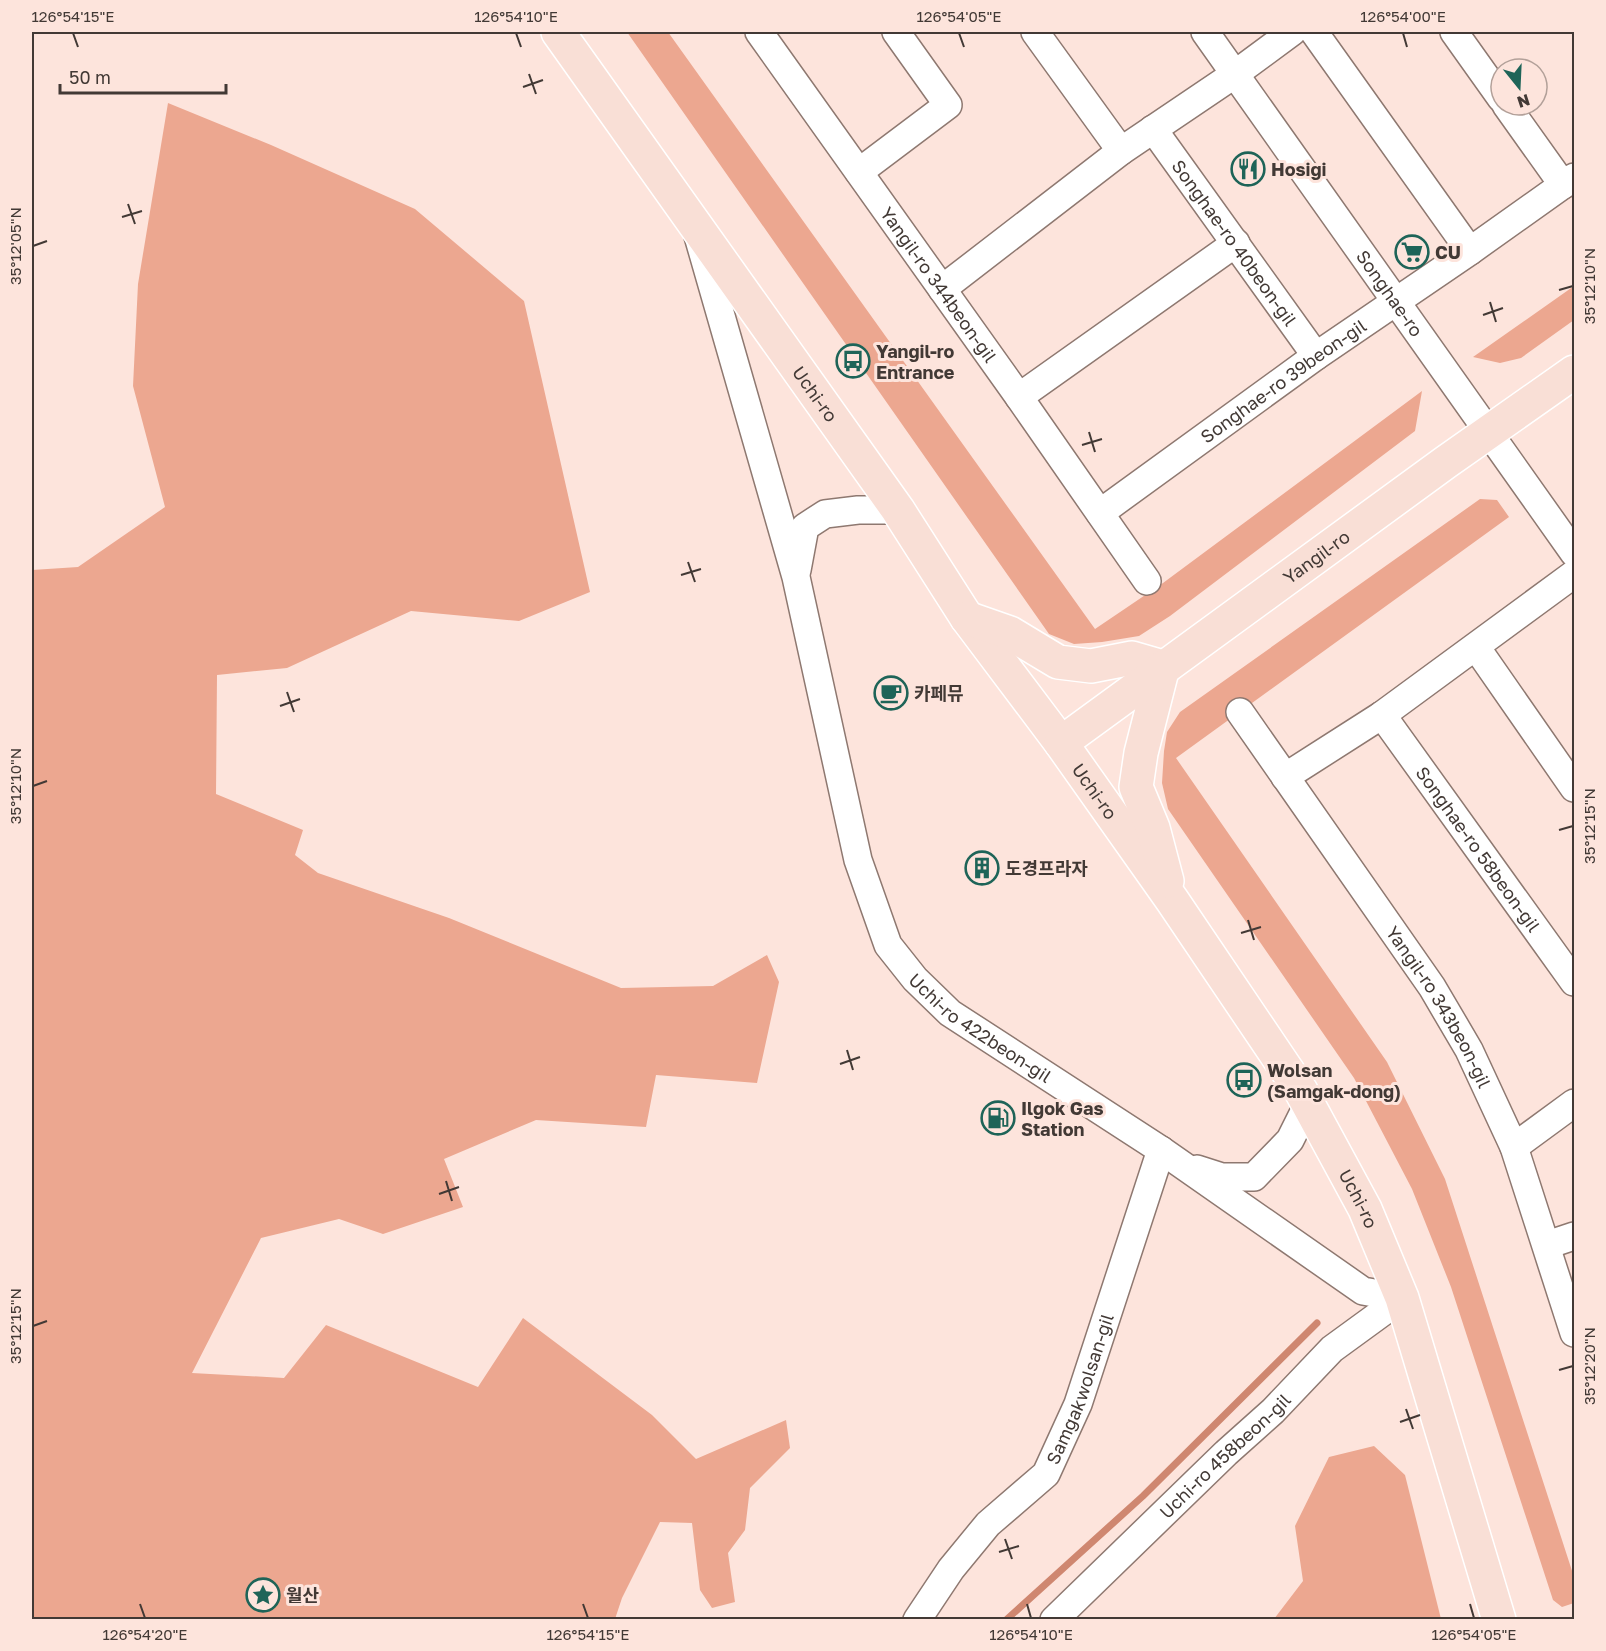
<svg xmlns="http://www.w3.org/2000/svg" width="1606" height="1651" font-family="'Golos Text','Noto Sans KR',sans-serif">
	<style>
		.green { fill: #eca790 }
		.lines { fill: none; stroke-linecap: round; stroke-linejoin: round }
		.stream { stroke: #cf8770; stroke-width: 7 }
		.minor-casing { stroke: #8e7870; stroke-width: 30 }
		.major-casing { stroke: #fff; stroke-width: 36 }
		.minor { stroke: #fff; stroke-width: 27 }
		.major { stroke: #f9dfd6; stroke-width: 33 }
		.ticks { fill: none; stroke: #423935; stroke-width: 2 }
		.labels { text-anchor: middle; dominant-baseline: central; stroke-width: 6; stroke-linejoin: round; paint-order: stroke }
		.poi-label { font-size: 18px; font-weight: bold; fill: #423935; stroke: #fde4dc; text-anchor: start }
		.street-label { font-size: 18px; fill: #423935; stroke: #fde4dc }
		.neatline { fill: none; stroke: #423935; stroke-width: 2 }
		.ticks-label { font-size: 15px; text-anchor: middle; fill: #423935 }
	</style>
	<rect width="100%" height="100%" fill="#fde4dc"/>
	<path class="green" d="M627,32H668L1095,629L1163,583L1422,391L1415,431L1170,616L1139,636L1102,642L1074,644L1049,634Z
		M168,103L271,145L415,209L524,301L590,592L519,621L411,611L287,668L217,675L216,794L303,830L295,855L318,873L449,918L621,988L713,986L767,955L779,982L757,1083L656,1075L646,1127L536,1120L444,1159L463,1207L383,1234L339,1219L261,1238L192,1373L284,1378L326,1325L478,1387L523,1318L652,1415L696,1459L786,1420L790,1448L750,1488L745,1530L728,1553L735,1602L712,1608L700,1590L692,1523L660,1522L622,1598L615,1619H32V570L78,567L165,507L133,386L138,284Z
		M1574,286V320L1521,358L1500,363L1473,357Z
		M1480,499L1497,500L1509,517L1176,758L1387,1062L1445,1179L1574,1577V1603L1562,1607L1553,1600L1451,1287L1412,1189L1354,1078L1168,809L1162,783L1164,751L1167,732L1180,712Z
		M1374,1446L1405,1475L1441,1619H1274L1303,1581L1295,1526L1329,1457Z"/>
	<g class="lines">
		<path class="stream" d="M1006,1620L1143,1496L1317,1323"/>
		<g class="minor-casing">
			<g id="minor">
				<path id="s1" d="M759,32L1019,397L1147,581"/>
				<path d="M1035,32L1121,151"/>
				<path id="s2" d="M1205,32L1574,553"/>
				<path d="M1314,32L1470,251"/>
				<path d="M1454,32L1501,98"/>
				<path d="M1506,105L1563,185"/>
				<path id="s3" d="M1153,129L1316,356"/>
				<path d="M859,172L948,105L896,32"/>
				<path id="s4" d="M698,236L796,577L858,860L888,945L915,979L950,1013L1161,1150L1363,1291L1402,1298"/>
				<path d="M942,289L1121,151L1235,74L1292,32"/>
				<path d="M1019,397L1236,243"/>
				<path id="s5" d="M1100,513L1316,356L1470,251L1574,177"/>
				<path d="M797,570L805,527L825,514L858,510H898"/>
				<path d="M1476,647L1574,788"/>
				<path id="s6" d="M1240,712L1432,987L1469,1050L1514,1147L1574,1333"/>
				<path id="s7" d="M1382,715L1574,982"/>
				<path d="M1285,777L1382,715L1574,574"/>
				<path d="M1514,1147L1574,1103"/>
				<path d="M1197,1169L1222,1177H1254L1290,1140L1308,1104"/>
				<path d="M1547,1245L1574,1236"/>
				<path id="s8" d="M917,1620L951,1569L988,1524L1046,1474L1078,1404L1161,1150"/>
				<path id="s9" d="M1054,1620L1226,1453L1273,1411L1332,1349L1402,1298"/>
			</g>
		</g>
		<g class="major-casing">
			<g id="major">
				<path id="s10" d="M558,32L898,510L967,618L1061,743L1172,900L1301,1091L1365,1209L1402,1298L1499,1620"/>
				<path d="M967,618L1010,633L1058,662L1091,666L1132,658L1163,667"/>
				<path d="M1163,667L1141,753L1136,787L1153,828L1167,881"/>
				<path id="s11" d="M1061,743L1446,462L1574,372"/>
			</g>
		</g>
		<use href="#minor" class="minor"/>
		<use href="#major" class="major"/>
	</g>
	<path class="ticks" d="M73,33L78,47M516,33L521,47M959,33L964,47M1403,33L1407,47M529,74L536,94M523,87L543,80M128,204L135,224M122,217L142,211M33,246L47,241M1559,290L1573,286M1490,302L1496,322M1483,315L1503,308M1089,432L1095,452M1082,445L1102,439M688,562L695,582M681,575L701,569M287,692L294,712M280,706L300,699M33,786L47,781M1559,830L1573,826M1248,920L1254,940M1241,933L1261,927M847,1050L853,1070M840,1064L860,1057M446,1181L452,1201M439,1194L459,1187M33,1326L47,1321M1559,1370L1573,1366M1406,1409L1413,1429M1400,1422L1420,1415M1005,1539L1012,1559M999,1552L1019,1546M140,1604L145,1618M583,1604L588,1618M1027,1604L1031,1618M1470,1604L1474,1618"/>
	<defs>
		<g id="restaurant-ring" transform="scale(1.725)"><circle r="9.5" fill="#fde4dc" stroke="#1e6458" stroke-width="1.5"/><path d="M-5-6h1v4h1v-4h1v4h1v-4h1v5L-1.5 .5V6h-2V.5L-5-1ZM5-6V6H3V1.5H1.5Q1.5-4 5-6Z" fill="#1e6458"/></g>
		<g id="supermarket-ring" transform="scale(1.725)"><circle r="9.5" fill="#fde4dc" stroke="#1e6458" stroke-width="1.5"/><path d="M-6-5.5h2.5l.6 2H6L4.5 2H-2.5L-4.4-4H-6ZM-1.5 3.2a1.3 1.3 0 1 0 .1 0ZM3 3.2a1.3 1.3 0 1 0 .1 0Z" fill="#1e6458"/></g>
		<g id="bus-ring" transform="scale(1.725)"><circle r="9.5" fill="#fde4dc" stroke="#1e6458" stroke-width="1.5"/><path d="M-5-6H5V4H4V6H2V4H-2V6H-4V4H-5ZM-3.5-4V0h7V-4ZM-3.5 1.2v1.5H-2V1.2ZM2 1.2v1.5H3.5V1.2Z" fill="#1e6458"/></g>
		<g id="cafe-ring" transform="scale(1.725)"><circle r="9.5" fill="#fde4dc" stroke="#1e6458" stroke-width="1.5"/><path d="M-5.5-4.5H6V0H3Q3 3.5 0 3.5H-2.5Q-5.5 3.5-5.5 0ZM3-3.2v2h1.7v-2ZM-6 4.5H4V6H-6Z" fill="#1e6458"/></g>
		<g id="building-ring" transform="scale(1.725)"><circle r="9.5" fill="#fde4dc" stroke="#1e6458" stroke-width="1.5"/><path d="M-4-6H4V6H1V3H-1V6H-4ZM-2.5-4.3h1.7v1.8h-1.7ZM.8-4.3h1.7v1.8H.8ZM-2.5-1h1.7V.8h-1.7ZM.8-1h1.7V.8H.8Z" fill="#1e6458"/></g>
		<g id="fuel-ring" transform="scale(1.725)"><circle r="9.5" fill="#fde4dc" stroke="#1e6458" stroke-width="1.5"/><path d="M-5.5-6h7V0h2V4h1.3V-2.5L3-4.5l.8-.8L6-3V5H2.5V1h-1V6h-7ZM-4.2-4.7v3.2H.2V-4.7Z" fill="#1e6458"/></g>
		<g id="sight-ring" transform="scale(1.725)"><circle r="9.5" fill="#fde4dc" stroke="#1e6458" stroke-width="1.5"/><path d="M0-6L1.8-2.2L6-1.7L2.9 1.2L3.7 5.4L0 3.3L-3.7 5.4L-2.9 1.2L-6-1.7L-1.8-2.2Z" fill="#1e6458"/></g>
	</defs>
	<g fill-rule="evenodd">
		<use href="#restaurant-ring" x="1248" y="169"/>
		<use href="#supermarket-ring" x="1412" y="252"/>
		<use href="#bus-ring" x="853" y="361"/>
		<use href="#cafe-ring" x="891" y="693"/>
		<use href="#building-ring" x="982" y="868"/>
		<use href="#bus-ring" x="1244" y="1080"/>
		<use href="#fuel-ring" x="998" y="1118"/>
		<use href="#sight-ring" x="263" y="1595"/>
	</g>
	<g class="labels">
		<g class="poi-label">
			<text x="1271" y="169">Hosigi</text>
			<text x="1435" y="252">CU</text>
			<text x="876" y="351">Yangil-ro<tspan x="876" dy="21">Entrance</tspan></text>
			<text x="914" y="693">카페뮤</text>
			<text x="1005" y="868">도경프라자</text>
			<text x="1267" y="1070">Wolsan<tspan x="1267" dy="21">(Samgak-dong)</tspan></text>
			<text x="1021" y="1108">Ilgok Gas<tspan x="1021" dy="21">Station</tspan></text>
			<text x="286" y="1595">월산</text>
		</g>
		<g class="street-label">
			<text stroke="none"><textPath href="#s3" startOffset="140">Songhae-ro 40beon-gil</textPath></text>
			<text stroke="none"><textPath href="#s1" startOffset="310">Yangil-ro 344beon-gil</textPath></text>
			<text stroke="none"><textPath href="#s2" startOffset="320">Songhae-ro</textPath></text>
			<text stroke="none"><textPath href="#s5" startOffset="226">Songhae-ro 39beon-gil</textPath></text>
			<text stroke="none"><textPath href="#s10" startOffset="444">Uchi-ro</textPath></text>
			<text stroke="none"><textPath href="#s11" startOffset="316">Yangil-ro</textPath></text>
			<text stroke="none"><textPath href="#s10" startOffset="930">Uchi-ro</textPath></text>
			<text stroke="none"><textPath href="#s7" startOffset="165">Songhae-ro 58beon-gil</textPath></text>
			<text stroke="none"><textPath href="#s6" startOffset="356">Yangil-ro 343beon-gil</textPath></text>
			<text stroke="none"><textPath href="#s4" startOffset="860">Uchi-ro 422beon-gil</textPath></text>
			<text stroke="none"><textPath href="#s10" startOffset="1416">Uchi-ro</textPath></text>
			<text stroke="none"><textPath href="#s8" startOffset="288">Samgakwolsan-gil</textPath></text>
			<text stroke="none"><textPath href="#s9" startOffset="237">Uchi-ro 458beon-gil</textPath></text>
		</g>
	</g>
	<rect width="1606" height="1651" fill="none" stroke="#fde4dc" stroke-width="66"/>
	<g transform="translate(1519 87) rotate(162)"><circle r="28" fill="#fde4dc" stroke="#b2a099" stroke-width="1.5"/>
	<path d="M0-4.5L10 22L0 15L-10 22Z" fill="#1e6458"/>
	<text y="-9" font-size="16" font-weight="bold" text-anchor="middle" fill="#423935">N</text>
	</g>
	<path d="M60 84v9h166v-9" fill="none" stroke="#423935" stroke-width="3"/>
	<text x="69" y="84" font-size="18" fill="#423935" stroke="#fde4dc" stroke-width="4.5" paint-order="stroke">50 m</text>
	<rect x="33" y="33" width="1540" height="1585" class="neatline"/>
	<g class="ticks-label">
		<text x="73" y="22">126°54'15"E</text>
		<text x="516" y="22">126°54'10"E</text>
		<text x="959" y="22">126°54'05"E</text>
		<text x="1403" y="22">126°54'00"E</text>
		<text transform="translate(16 246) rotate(-90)" y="5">35°12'05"N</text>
		<text transform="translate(1590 286) rotate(-90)" y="5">35°12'10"N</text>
		<text transform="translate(16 786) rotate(-90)" y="5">35°12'10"N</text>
		<text transform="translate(1590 826) rotate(-90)" y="5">35°12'15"N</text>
		<text transform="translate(16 1326) rotate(-90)" y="5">35°12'15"N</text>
		<text transform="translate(1590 1366) rotate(-90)" y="5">35°12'20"N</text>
		<text x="145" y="1640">126°54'20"E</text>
		<text x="588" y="1640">126°54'15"E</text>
		<text x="1031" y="1640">126°54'10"E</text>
		<text x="1474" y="1640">126°54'05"E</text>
	</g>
</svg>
